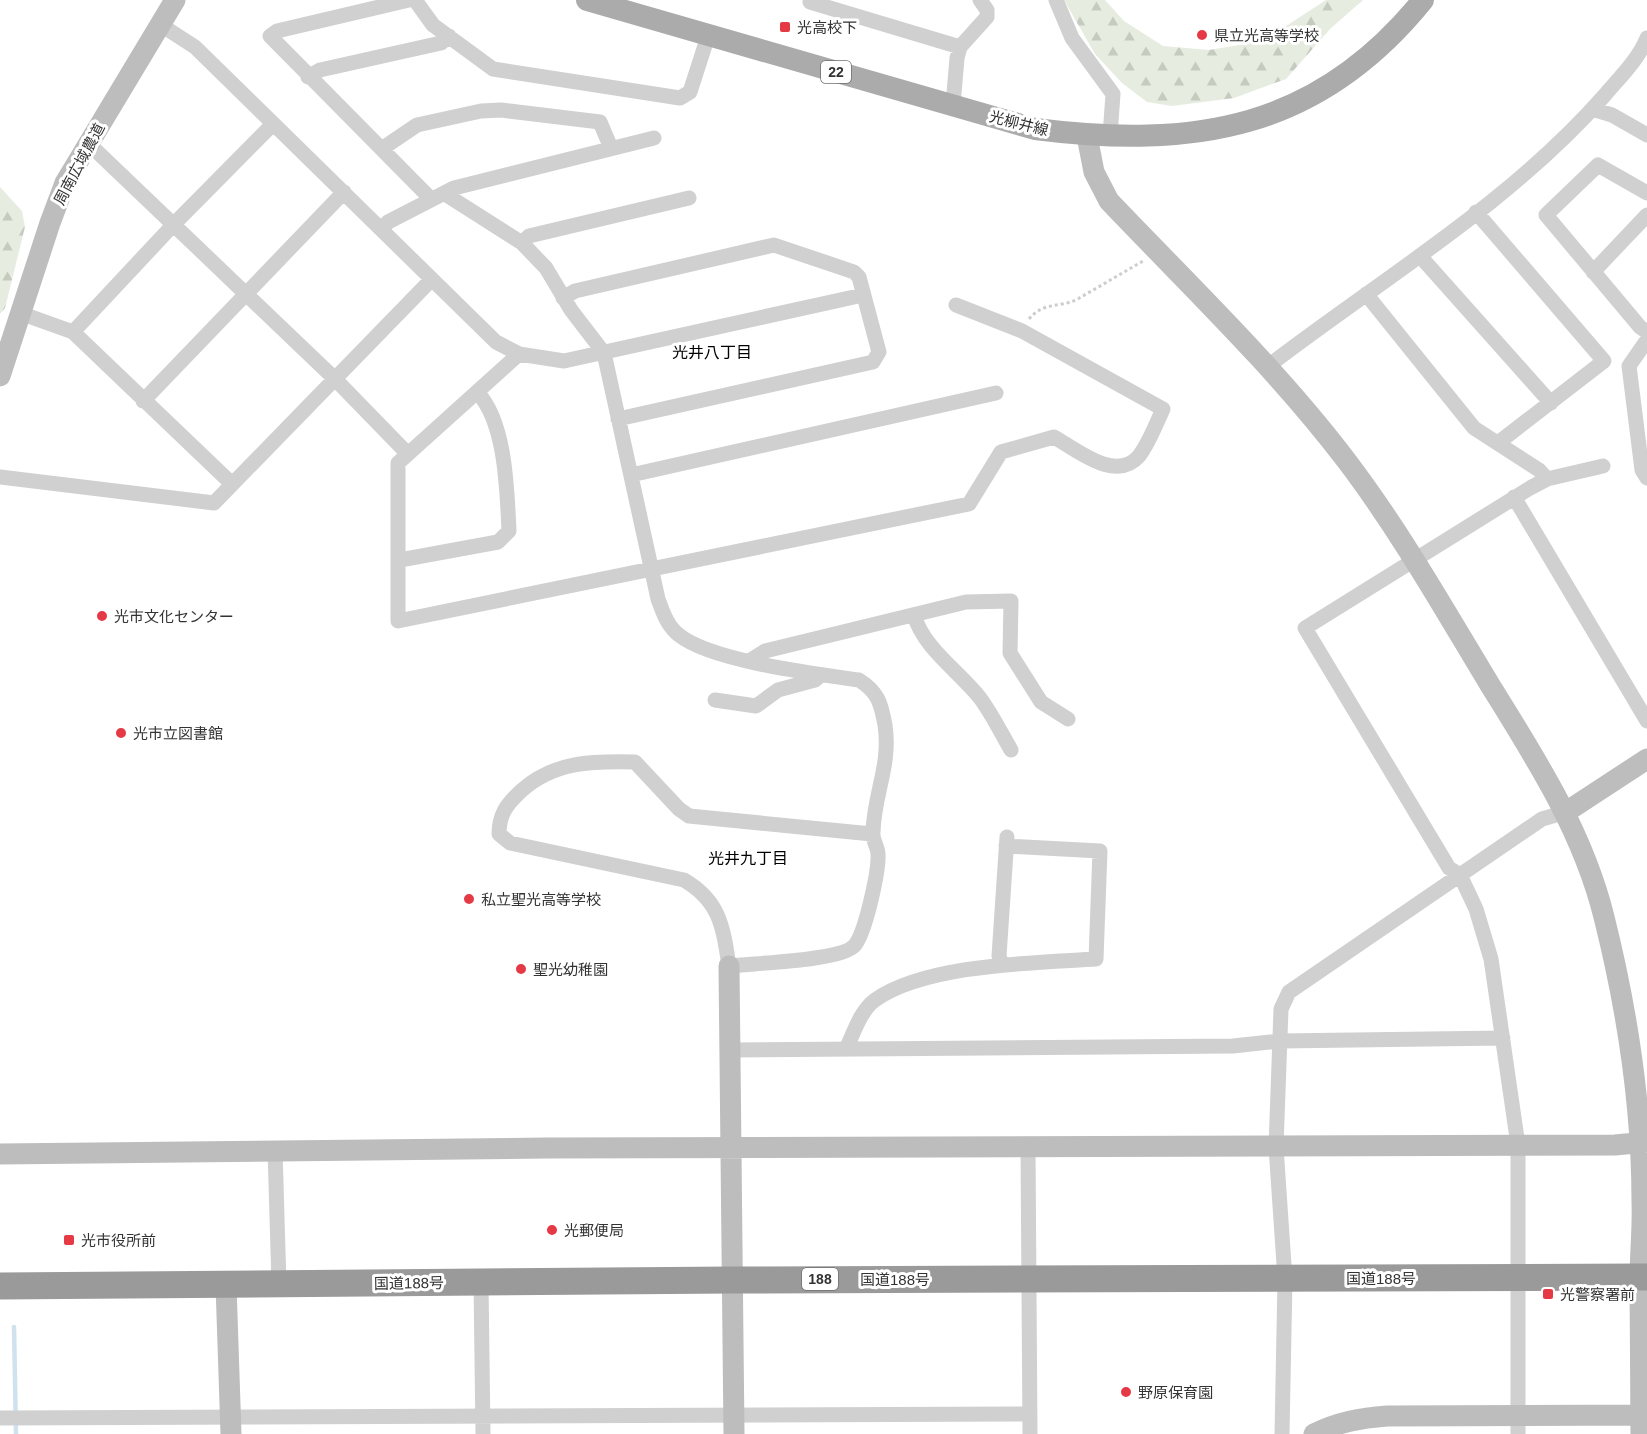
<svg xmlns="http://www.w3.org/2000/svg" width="1647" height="1434" font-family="Helvetica,'Noto Sans JP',sans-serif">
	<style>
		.forest { fill: url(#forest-firs) }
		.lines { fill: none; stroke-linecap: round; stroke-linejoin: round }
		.stream { stroke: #cfe2ee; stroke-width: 4.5 }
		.path { stroke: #cdcdcd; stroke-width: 3; stroke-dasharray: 3 3; stroke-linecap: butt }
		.street { stroke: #d0d0d0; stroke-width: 15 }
		.secondary { stroke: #bdbdbd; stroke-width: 21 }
		.primary { stroke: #ababab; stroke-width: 22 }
		.highway { stroke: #9a9a9a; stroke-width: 27 }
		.poi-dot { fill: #e63946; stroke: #fff; stroke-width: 2 }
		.labels { text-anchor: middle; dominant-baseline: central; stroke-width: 6; stroke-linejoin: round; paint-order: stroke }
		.shield { fill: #fff; stroke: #707070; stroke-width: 1.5 }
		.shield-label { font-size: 14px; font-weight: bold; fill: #333 }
		.poi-label { font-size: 15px; fill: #333; stroke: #fff; text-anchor: start }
		.street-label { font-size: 15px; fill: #333; stroke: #fff }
		.neighbourhood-label { font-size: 16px; fill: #000; stroke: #fff }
	</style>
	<defs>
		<pattern id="forest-firs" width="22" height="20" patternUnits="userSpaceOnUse" patternTransform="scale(1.5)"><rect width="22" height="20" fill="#e6ecdf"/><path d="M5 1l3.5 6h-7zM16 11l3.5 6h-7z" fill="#c6cbc0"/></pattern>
	</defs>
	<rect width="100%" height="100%" fill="#fff"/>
	<path class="forest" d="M1064,0H1105L1124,21L1163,46L1209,50L1263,41L1326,0H1363L1330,29L1286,79L1234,98L1172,106L1147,102L1122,83L1095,54Z
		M0,187L22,211L25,227L5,308L0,314Z"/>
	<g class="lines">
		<path class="stream" d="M14,1327L16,1434"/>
		<path class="path" d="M1029,319C1043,302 1057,308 1076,300L1143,261"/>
		<path class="street" d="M409,0L277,31L270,36L431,199
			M415,0L433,25L493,69L680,98L690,92L708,36
			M1056,0L1072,38L1113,94L1110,136
			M810,2L960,47
			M161,25L195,47L496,342L519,354L564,361L863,295
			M308,77L320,70L441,43L449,36
			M953,105L957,58L960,47L987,17V10L980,0
			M1592,109L1612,115L1647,135
			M88,143L335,379L406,452
			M383,148L417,125L481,111L501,110L600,122L611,148
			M1647,193L1598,165L1546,215L1640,327L1647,332
			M445,194L522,243L546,268L571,310L604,353L658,599C663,612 667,626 679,635C711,661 816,674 859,680C878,692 881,703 885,725C891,765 874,794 873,832C872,840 878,847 878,854C879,871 865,935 854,946C840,961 753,963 729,966C723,927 720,901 684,880L510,843L499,834C499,814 507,804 521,791C554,761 593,761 635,762L679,809L689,816L872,834
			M1476,212L1604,361L1498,443
			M382,229L388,222L454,188L654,138
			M522,243L529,236L689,198
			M1420,256L1551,403
			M1593,272L1647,215
			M1366,294L1474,428L1539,470L1547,479
			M563,298L575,291L774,245L854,272L859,277L879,352L873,362L618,419
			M20,313L73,332L232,484
			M73,332L174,224L273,124
			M1647,340L1629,366L1642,470L1647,478
			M519,354L398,463V621L969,504L1001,452L1054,437C1077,450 1116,483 1139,456C1149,443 1156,424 1163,409L1022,331L956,305
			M1267,367C1380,280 1508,205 1604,96C1619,78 1638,60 1647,38
			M143,401L344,192
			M631,475L996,393
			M0,477L214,503L432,279
			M1514,497L1647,721
			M400,560L498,542L509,531C507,491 506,422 477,392
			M914,615C924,649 959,671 980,698C992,714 1001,733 1011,750
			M749,661L765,651L966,602L1011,601L1010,653L1041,702L1068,719
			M715,700L756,706L778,690L815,680L821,675
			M1002,965L999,956L1007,837
			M847,1047C854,1032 861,1010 875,1000C926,964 1034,963 1096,959L1100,851L1006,846
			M731,1050L1233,1046L1279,1041L1503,1038
			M1028,1147L1030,1434
			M275,1150L279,1284
			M481,1282L483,1434
			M0,1418L1030,1414
			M1282,1434L1285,1279L1276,1147L1281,1009L1289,992L1542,819L1566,812
			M1518,1434V1145L1491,959L1476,909L1460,875L1449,868L1305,628L1530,488L1547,479L1603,466"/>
		<path class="secondary" d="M1087,136L1094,172L1109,201C1189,285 1275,367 1346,460C1400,531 1444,609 1490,685C1536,759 1583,832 1604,917C1627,1009 1642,1107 1642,1202C1643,1228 1640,1254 1640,1279C1640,1331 1641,1382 1641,1434
			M0,376L50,223L65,183L175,0
			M1566,812L1647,759
			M729,966L734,1434
			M0,1154L547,1148L1615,1145L1647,1142
			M226,1285L231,1434
			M1314,1434C1338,1422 1361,1418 1387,1416L1647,1415"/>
		<path class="primary" d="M587,0L1035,129C1194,149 1318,130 1423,0"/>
		<path class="highway" d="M0,1286L732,1280L1647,1277"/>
	</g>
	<g class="poi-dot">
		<rect x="779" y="21" width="12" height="12" rx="3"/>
		<circle cx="1202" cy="35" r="6"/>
		<circle cx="102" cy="616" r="6"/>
		<circle cx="121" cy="733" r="6"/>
		<circle cx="469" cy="899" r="6"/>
		<circle cx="521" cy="969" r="6"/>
		<circle cx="552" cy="1230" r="6"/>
		<rect x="63" y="1234" width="12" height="12" rx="3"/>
		<rect x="1542" y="1288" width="12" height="12" rx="3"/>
		<circle cx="1126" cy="1392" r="6"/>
	</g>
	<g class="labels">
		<g class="shield">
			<rect x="821" y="61" width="30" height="22" rx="4.5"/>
			<rect x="802" y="1268" width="36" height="22" rx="4.5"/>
		</g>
		<g class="shield-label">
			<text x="836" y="72">22</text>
			<text x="820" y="1279">188</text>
		</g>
		<g class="poi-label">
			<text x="797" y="27">光高校下</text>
			<text x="1214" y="35">県立光高等学校</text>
			<text x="114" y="616">光市文化センター</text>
			<text x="133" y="733">光市立図書館</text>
			<text x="481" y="899">私立聖光高等学校</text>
			<text x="533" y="969">聖光幼稚園</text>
			<text x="564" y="1230">光郵便局</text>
			<text x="81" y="1240">光市役所前</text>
			<text x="1560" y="1294">光警察署前</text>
			<text x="1138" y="1392">野原保育園</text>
		</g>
		<g class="street-label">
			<text transform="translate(1019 123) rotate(14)">光柳井線</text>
			<text transform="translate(79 164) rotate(-62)">周南広域農道</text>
			<text x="1381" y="1278">国道188号</text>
			<text x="895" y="1279">国道188号</text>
			<text transform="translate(409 1283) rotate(-1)">国道188号</text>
		</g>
		<g class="neighbourhood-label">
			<text x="712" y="352">光井八丁目</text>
			<text x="748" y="858">光井九丁目</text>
		</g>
	</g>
</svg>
